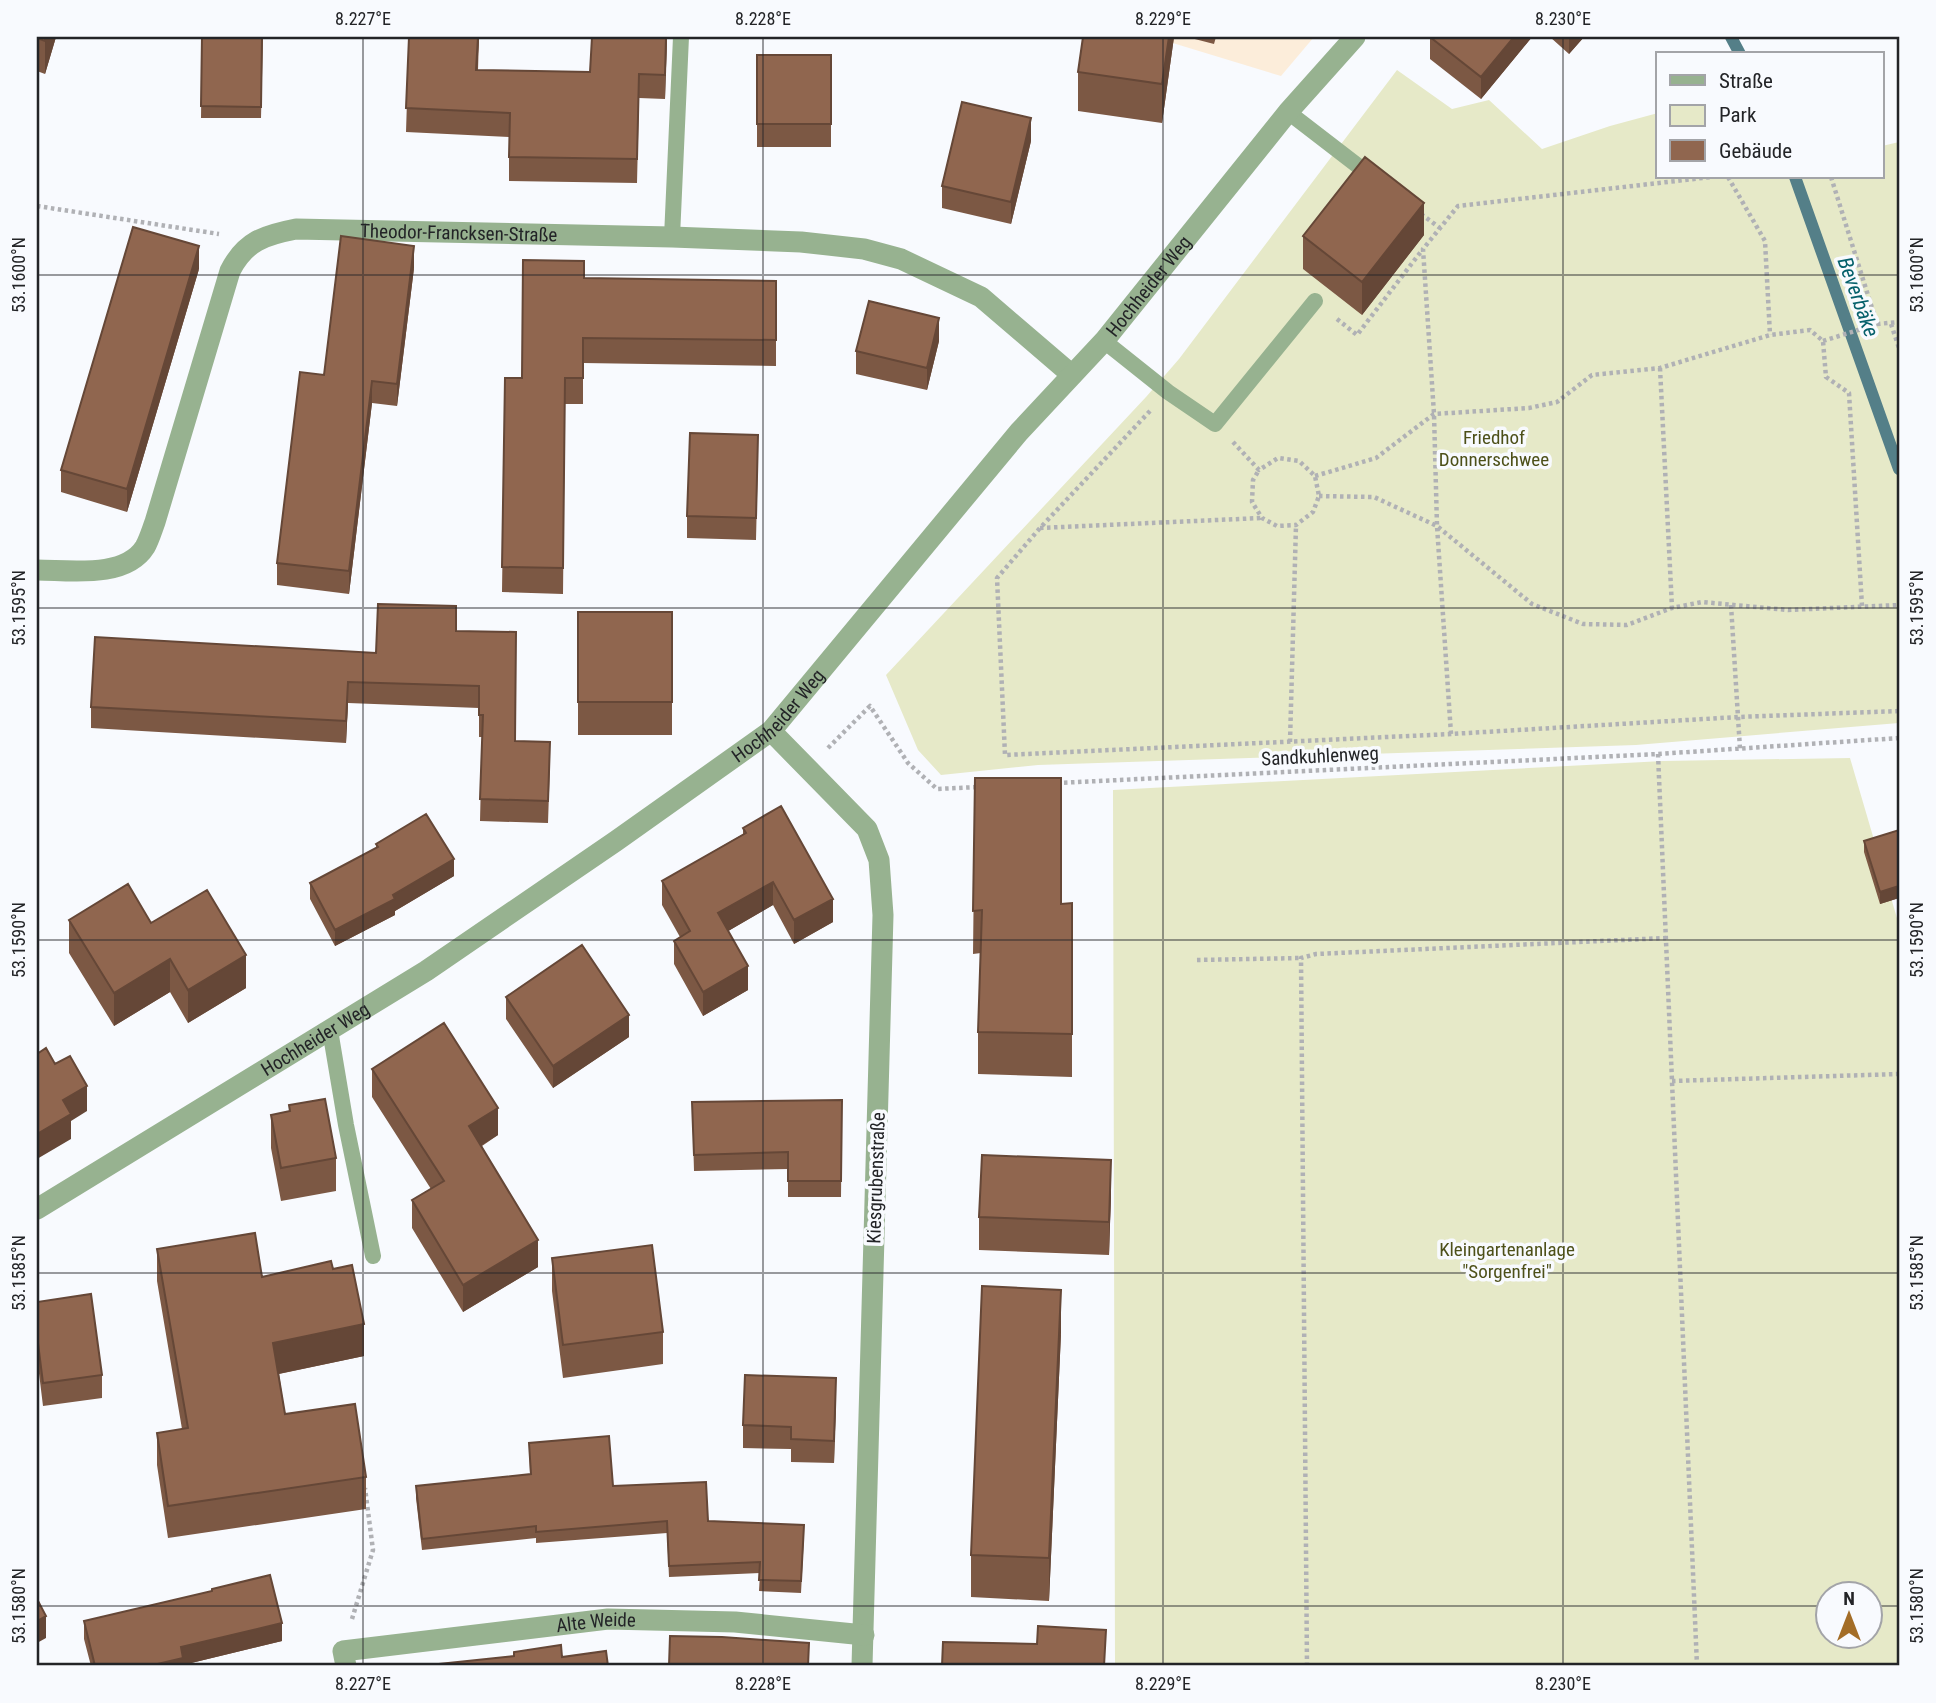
<svg xmlns="http://www.w3.org/2000/svg" width="1936" height="1703" font-family="'Roboto Condensed',sans-serif">
	<style>
		.commercial { fill: #fcedda }
		.green { fill: #e6e9c8; fill-rule: evenodd }
		.lines { fill: none; stroke-linecap: round; stroke-linejoin: round }
		.stream { stroke: #547f88; stroke-width: 12 }
		.path { stroke: #b0b1b5; stroke-width: 4.5; stroke-dasharray: 3.5 3.5; stroke-linecap: butt }
		.lane { stroke: #97b290; stroke-width: 16 }
		.street { stroke: #97b290; stroke-width: 21 }
		.wall { fill: #7c5844 }
		.shaded-wall { fill: #654737 }
		.building { fill: #90664f; stroke: #654737; stroke-width: 2 }
		.ticks { fill: none; stroke: #232427; stroke-width: 2; stroke-opacity: 0.45 }
		.labels { text-anchor: middle; dominant-baseline: central; stroke-width: 7; stroke-linejoin: round; paint-order: stroke }
		.street-label { font-size: 19px; fill: #232427; stroke: #f8fafe }
		.park-label { font-size: 19px; fill: #4d5019; stroke: #f8fafe }
		.water-label { font-size: 21px; font-style: italic; fill: #05606b; stroke: #f8fafe }
		.neatline { fill: none; stroke: #232427; stroke-width: 2.5 }
		.ticks-label { font-size: 18px; text-anchor: middle; fill: #232427 }
	</style>
	<rect width="100%" height="100%" fill="#f8fafe"/>
	<path class="commercial" d="M1153,37H1314L1281,76Z"/>
	<path class="green" d="M1397,70L1452,109L1489,100L1542,149L1610,126L1658,113V177H1882V146L1899,142V723L1636,745L1038,765L941,775L918,750L886,675L1146,397L1179,359Z
		M1850,758L1899,925V1666H1115L1113,790L1663,761ZM1828,1594H1870V1636H1828Z"/>
	<g class="lines">
		<path class="stream" d="M1731,37L1740,54
			M1795,177L1899,469"/>
		<path class="path" d="M1728,177L1765,241L1770,335
			M1831,177L1877,324L1899,322
			M37,206L219,234
			M1421,214L1440,228
			M1337,319L1357,335L1423,249
			M1891,324L1899,348
			M1823,341L1877,324
			M1660,368L1672,608
			M1150,411L1040,528L997,578L1005,755L1451,734L1738,717L1899,711
			M1233,442L1259,470L1278,458L1299,461L1315,476L1319,496L1313,512L1296,525L1277,526L1262,518L1252,502L1253,480L1259,470
			M1315,476L1376,458L1434,414L1529,408L1557,402L1592,375L1660,368L1770,335L1810,330L1823,341L1826,377L1849,393L1862,606
			M1319,496L1374,497L1437,526L1532,604L1583,624L1627,625L1672,608L1702,602L1788,610L1899,605
			M1040,528L1261,518
			M1731,605L1740,749
			M1451,734L1437,526L1434,414L1423,249L1458,206L1711,177
			M1290,742L1296,525
			M828,748L870,706L908,763L937,789L979,787
			M1658,754L1697,1666
			M1057,783L1658,754L1899,738
			M1197,960L1301,958
			M1672,1081L1899,1074
			M352,1619L373,1550L365,1488
			M1307,1666L1301,958L1316,954L1666,938"/>
		<path class="lane" d="M1288,112L1375,179
			M672,237L681,37
			M1104,341L1168,392L1215,424L1315,301
			M330,1030L346,1125L373,1256"/>
		<g class="street">
			<path id="s1" d="M37,570C69,570 125,579 145,547C149,540 152,530 155,522L230,271C245,241 265,235 296,229L672,237L801,242L864,249L901,259L981,297L1072,375"/>
			<path d="M771,731L867,829L879,860L883,915L862,1666"/>
			<path id="s2" d="M37,1209L426,971L616,841L771,731L1019,432L1104,341L1288,112L1355,37"/>
			<path id="s3" d="M346,1666L343,1651L608,1619L735,1622L864,1635"/>
		</g>
	</g>
	<path class="wall" d="M37,37H56L45,74L37,71Z
		M202,37H263L261,118H201Z
		M409,37H479L478,70L590,72L592,37H667L665,99L639,98L637,183L509,181V137L406,132Z
		M1174,37L1162,123L1078,111V72Z
		M1187,37H1216L1214,44Z
		M1430,37H1532L1481,99L1430,59Z
		M1550,37H1584L1569,54Z
		M757,55H831V147H757Z
		M1031,141L1011,224L942,208V186Z
		M1424,235L1362,315L1303,269V236Z
		M414,268L397,406L372,403L349,594L277,585V563L324,375Z
		M199,269L127,512L61,492V470Z
		M584,278L776,281V366L583,363V404H565L563,594L502,592L505,378H522Z
		M939,341L927,390L856,374V351Z
		M758,457L756,540L687,538V516Z
		M578,612H672V735H578Z
		M456,631L516,741L550,763L548,823L480,821L482,737H479V708L348,703L346,743L91,728V707L376,653Z
		M975,778L1061,904L1072,903V1077L978,1074V1032L981,953L973,954Z
		M743,828L833,922L794,944L773,905L728,931L748,990L703,1016L674,964V941L680,937L662,905V881L743,834Z
		M1899,830V898L1880,904L1864,852V841Z
		M376,844L454,876L395,911V915L335,946L310,899V883L376,848Z
		M69,920L151,923L246,988L188,1023L170,992L114,1026L69,953Z
		M506,997L629,1037L553,1088L506,1019Z
		M372,1069L498,1135L482,1146L538,1267L463,1312L412,1228V1200L431,1189L372,1097Z
		M842,1100L841,1197H788V1169L694,1171L692,1102Z
		M289,1105L336,1158V1191L281,1201L271,1148V1115L289,1111Z
		M1111,1193L1109,1255L979,1250V1217Z
		M157,1249L262,1277L333,1269L364,1356L279,1374L285,1414L366,1477V1509L168,1538L157,1465V1433L182,1429L157,1281Z
		M552,1258L663,1332V1364L563,1378L552,1291Z
		M37,1302L102,1375V1398L43,1406L37,1357Z
		M1061,1333L1049,1601L971,1597V1555Z
		M836,1400L834,1463L791,1462V1449L743,1448V1425Z
		M529,1443L613,1486L708,1521L804,1536L801,1593L759,1591L760,1573L669,1577L667,1533L536,1543V1538L422,1550L416,1498V1486L530,1474Z
		M84,1621L282,1641L183,1665V1666H91L84,1639Z"/>
	<path class="shaded-wall" d="M46,37H56L45,74V41Z
		M478,37H479L476,94V70Z
		M666,37H667L665,99V75Z
		M1169,37H1174L1162,123V84Z
		M1514,37H1532L1481,99V77Z
		M1569,37H1584L1569,54Z
		M1031,118V141L1011,224V202Z
		M1424,203V235L1362,315V282Z
		M199,246V269L127,512V489Z
		M414,246V268L397,406V384Z
		M939,318V341L927,390V368Z
		M372,381V403L349,594V571Z
		M348,682V703L346,743V721Z
		M454,859V876L395,911V915L335,946V930Z
		M773,882V905L718,937V913Z
		M1899,886V898L1880,904V892Z
		M833,899V922L794,944V920Z
		M246,955V988L188,1023V990Z
		M170,959V992L114,1026V993Z
		M748,966V990L703,1016V992Z
		M629,1015V1037L553,1088V1066Z
		M87,1086V1111L71,1121V1139L37,1159V1134L63,1100Z
		M498,1108V1135L469,1153V1126Z
		M1111,1160V1193L1109,1255V1222Z
		M538,1240V1267L463,1312V1285Z
		M1061,1290V1333L1049,1601V1558Z
		M364,1324V1356L273,1375V1343Z
		M836,1378V1400L834,1463V1441Z
		M46,1616V1638L37,1643V1621Z
		M282,1623V1641L183,1665V1666H149L181,1647Z"/>
	<path class="building" d="M37,37H46L45,41L37,38Z
		M202,37H262L261,107L201,106Z
		M409,37H478L476,70L590,72L592,37H666L665,75L639,74L637,159L509,157L510,113L406,108Z
		M1083,37H1169L1162,84L1078,72Z
		M1430,37H1514L1481,77Z
		M757,55H831V124H757Z
		M962,102L1031,118L1011,202L942,186Z
		M1365,157L1424,203L1362,282L1303,236Z
		M133,227L199,246L127,489L61,470Z
		M341,236L414,246L397,384L372,381L349,571L277,563L300,372L324,375Z
		M523,260L584,261V278L776,281V340L583,338V378H565L563,568L502,567L505,378H522Z
		M869,301L939,318L927,368L856,351Z
		M690,433L758,435L756,518L687,516Z
		M378,604L456,606V631L516,632L515,741L550,742L548,801L480,799L483,715H479V686L348,682L346,721L91,707L95,637L376,653Z
		M578,612H672V702H578Z
		M975,778H1061V904L1072,903V1034L978,1032L982,910L973,911Z
		M781,806L833,899L794,920L773,882L718,913L748,966L703,992L674,941L690,931L662,881L746,833L743,828Z
		M426,814L454,859L393,895L395,899L335,930L310,883L378,847L376,844Z
		M1899,830V886L1880,892L1864,841Z
		M128,884L151,923L207,890L246,955L188,990L170,959L114,993L69,920Z
		M582,945L629,1015L553,1066L506,997Z
		M444,1023L498,1108L469,1126L538,1240L463,1285L412,1200L444,1181L372,1069Z
		M46,1048L55,1064L70,1056L87,1086L63,1100L71,1114L37,1134V1054Z
		M325,1099L336,1158L281,1168L271,1115L290,1111L289,1105Z
		M842,1100L841,1181H788V1152L694,1155L692,1102Z
		M982,1155L1111,1160L1109,1222L979,1217Z
		M255,1233L262,1277L331,1261L333,1269L352,1265L364,1324L273,1343L285,1414L355,1404L366,1477L168,1506L157,1433L188,1428L157,1249Z
		M652,1245L663,1332L563,1345L552,1258Z
		M982,1286L1061,1290L1049,1558L971,1555Z
		M91,1294L102,1375L43,1383L37,1335V1302Z
		M745,1375L836,1378L834,1441L791,1439V1427L743,1425Z
		M609,1436L613,1486L706,1482L708,1521L804,1525L801,1581L759,1580L760,1562L669,1566L667,1521L536,1532V1526L422,1539L416,1486L531,1474L529,1443Z
		M270,1575L282,1623L181,1647L183,1658L149,1666H95L84,1621L212,1591V1589Z
		M37,1599L46,1616L37,1621Z
		M1038,1626L1106,1630L1104,1666H942L943,1642L1037,1644Z
		M670,1636L722,1637L809,1643L808,1666H669Z
		M561,1645L562,1657L606,1651L608,1666H430V1665L514,1656V1652Z"/>
	<path class="ticks" d="M363,37V1666M763,37V1666M1163,37V1666M1563,37V1666M37,275H1899M37,608H1899M37,940H1899M37,1273H1899M37,1606H1828M1870,1606H1899"/>
	<g class="labels">
		<g class="street-label">
			<text stroke="none"><textPath href="#s1" startOffset="649">Theodor-Francksen-Straße</textPath></text>
			<text stroke="none"><textPath href="#s2" startOffset="1460">Hochheider Weg</textPath></text>
			<text stroke="none"><textPath href="#s2" startOffset="892">Hochheider Weg</textPath></text>
			<text transform="translate(1320 756) rotate(-3)">Sandkuhlenweg</text>
			<text stroke="none"><textPath href="#s2" startOffset="326">Hochheider Weg</textPath></text>
			<text transform="translate(876 1178) rotate(-88)">Kiesgrubenstraße</text>
			<text stroke="none"><textPath href="#s3" startOffset="270">Alte Weide</textPath></text>
		</g>
		<g class="park-label">
			<text x="1494" y="437">Friedhof<tspan x="1494" dy="22">Donnerschwee</tspan></text>
			<text x="1507" y="1249">Kleingartenanlage<tspan x="1507" dy="22">"Sorgenfrei"</tspan></text>
		</g>
		<g class="water-label">
			<text transform="translate(1858 297) rotate(70)">Beverbäke</text>
		</g>
	</g>
	<rect width="1936" height="1703" fill="none" stroke="#f8fafe" stroke-width="77"/>
	<rect x="1656" y="52" width="228" height="126" fill="#f8fafe" stroke="#a3a4a8" stroke-width="2"/>
	<rect x="1670" y="75" width="35" height="10" fill="#97b290" stroke="#a3a4a8" stroke-width="2"/>
	<text x="1719" y="88" font-size="21" fill="#232427">Straße</text>
	<rect x="1670" y="105" width="35" height="21" fill="#e6e9c8" stroke="#a3a4a8" stroke-width="2"/>
	<text x="1719" y="122" font-size="21" fill="#232427">Park</text>
	<rect x="1670" y="140" width="35" height="21" fill="#90664f" stroke="#a3a4a8" stroke-width="2"/>
	<text x="1719" y="158" font-size="21" fill="#232427">Gebäude</text>
	<g transform="translate(1849 1615)"><circle r="33" fill="#f8fafe" stroke="#a3a4a8" stroke-width="2"/>
	<path d="M0-5L12 26L0 18L-12 26Z" fill="#a36d27"/>
	<text y="-10" font-size="19" font-weight="bold" text-anchor="middle" fill="#232427">N</text>
	</g>
	<rect x="38" y="38" width="1860" height="1626" class="neatline"/>
	<g class="ticks-label">
		<text x="363" y="25">8.227°E</text>
		<text x="763" y="25">8.228°E</text>
		<text x="1163" y="25">8.229°E</text>
		<text x="1563" y="25">8.230°E</text>
		<text transform="translate(19 275) rotate(-90)" y="6">53.1600°N</text>
		<text transform="translate(1917 275) rotate(-90)" y="6">53.1600°N</text>
		<text transform="translate(19 608) rotate(-90)" y="6">53.1595°N</text>
		<text transform="translate(1917 608) rotate(-90)" y="6">53.1595°N</text>
		<text transform="translate(19 940) rotate(-90)" y="6">53.1590°N</text>
		<text transform="translate(1917 940) rotate(-90)" y="6">53.1590°N</text>
		<text transform="translate(19 1273) rotate(-90)" y="6">53.1585°N</text>
		<text transform="translate(1917 1273) rotate(-90)" y="6">53.1585°N</text>
		<text transform="translate(19 1606) rotate(-90)" y="6">53.1580°N</text>
		<text transform="translate(1917 1606) rotate(-90)" y="6">53.1580°N</text>
		<text x="363" y="1690">8.227°E</text>
		<text x="763" y="1690">8.228°E</text>
		<text x="1163" y="1690">8.229°E</text>
		<text x="1563" y="1690">8.230°E</text>
	</g>
</svg>
